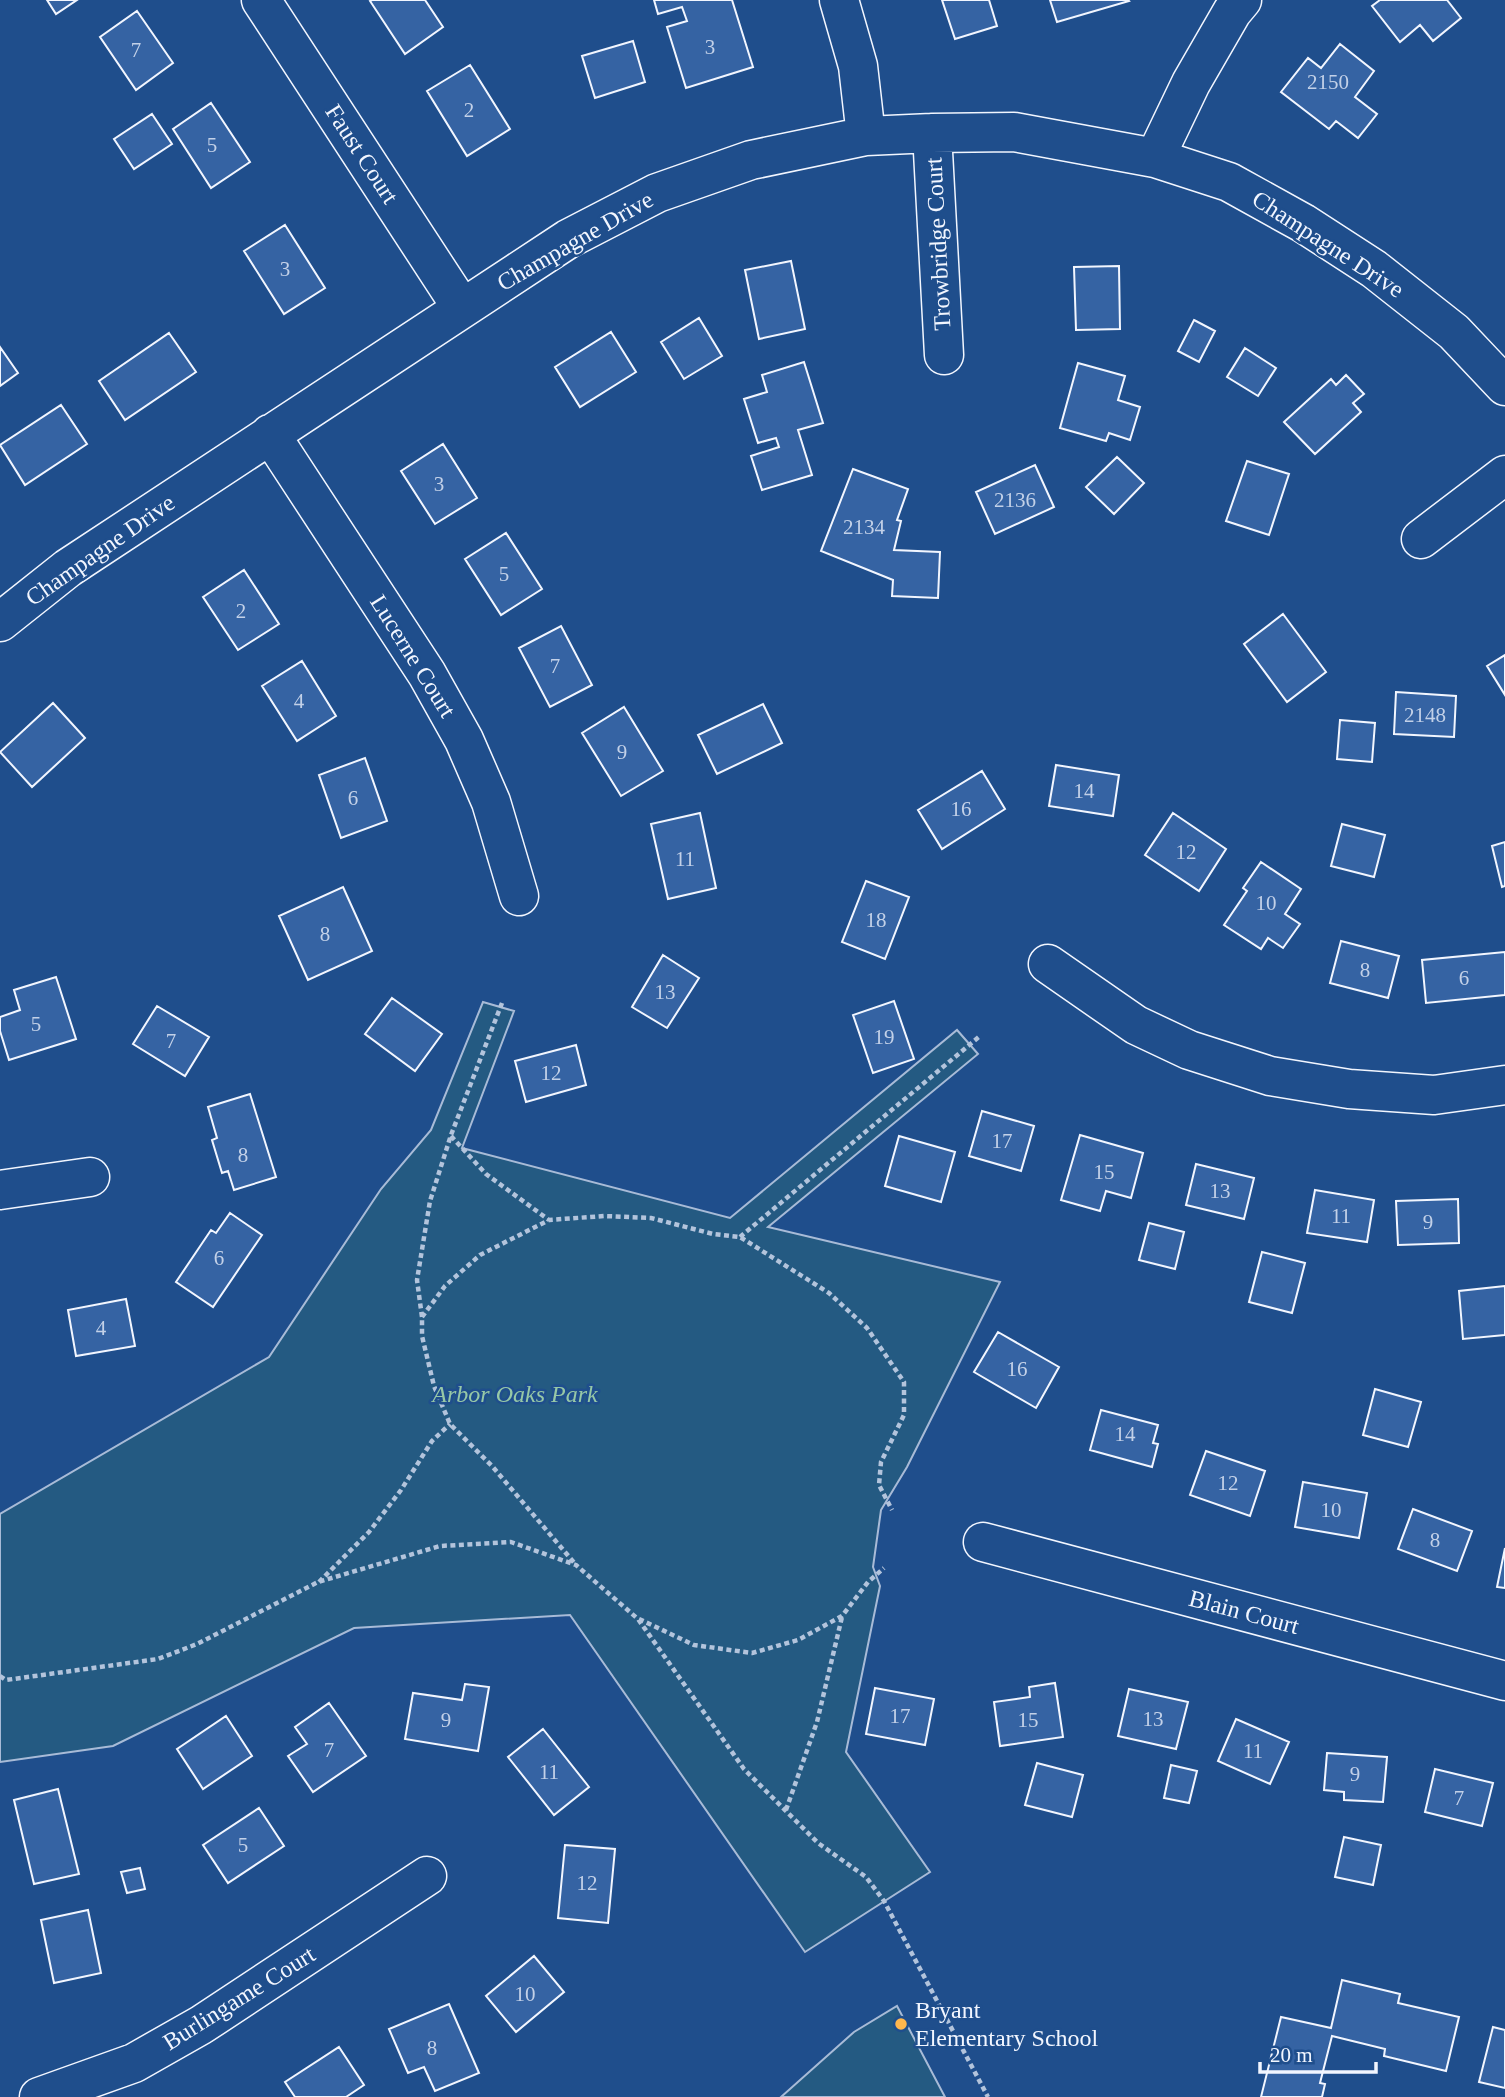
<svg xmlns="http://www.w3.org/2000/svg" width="1505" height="2097" font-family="Georgia,serif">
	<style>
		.green { fill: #245a82; stroke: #a8bbd7; stroke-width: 2 }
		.building { fill: #3563a3; stroke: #f2f6ff; stroke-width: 2 }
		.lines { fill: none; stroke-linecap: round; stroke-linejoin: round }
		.minor-casing { stroke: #f2f6ff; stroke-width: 41 }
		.path { stroke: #b3c4dc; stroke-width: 4.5; stroke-dasharray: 5 3.5; stroke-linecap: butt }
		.minor { stroke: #1f4e8c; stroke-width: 38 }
		.poi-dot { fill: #ffb74d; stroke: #1f4e8c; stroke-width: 2.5 }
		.labels { text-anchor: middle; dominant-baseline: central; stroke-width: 5; stroke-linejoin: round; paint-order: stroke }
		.number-label { font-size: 21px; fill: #c3d1e8 }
		.street-label { font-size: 24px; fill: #f2f6ff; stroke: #1f4e8c }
		.park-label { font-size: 24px; font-style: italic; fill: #97c8a6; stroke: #1f4e8c }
		.poi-label { font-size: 24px; fill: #f2f6ff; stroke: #1f4e8c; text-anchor: start }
	</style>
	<rect width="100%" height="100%" fill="#1f4e8c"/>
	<path class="green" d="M483,1002L514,1011L462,1148L730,1218L957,1030L978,1054L768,1227L1000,1282L907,1467L881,1510L873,1567L880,1586L846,1752L930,1872L805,1952L570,1615L354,1628L113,1746L0,1762V1514L269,1357L381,1189L431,1130Z
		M897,2006L945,2097H781L854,2032Z"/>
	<path class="building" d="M47,0H77L56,14Z
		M372,0H425L443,27L405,54L370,1Z
		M654,0H732L753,67L686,88L667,27L687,21L682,7L658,14Z
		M942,0H989L997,26L955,39Z
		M1050,0H1128L1129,1L1057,22Z
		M1380,0H1447L1461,18L1433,41L1420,25L1400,42L1372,6Z
		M137,11L173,63L136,90L100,37Z
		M633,41L645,82L595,98L582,56Z
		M1340,44L1374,71L1355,97L1377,114L1358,138L1336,121L1329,129L1281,92L1308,58L1321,68Z
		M470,65L510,129L467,156L427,91Z
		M211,103L250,162L211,188L173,129Z
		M152,114L172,144L134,169L114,139Z
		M285,225L325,288L284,314L244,251Z
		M791,261L805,329L759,339L745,270Z
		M1119,266L1120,329L1076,330L1074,267Z
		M699,318L722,356L684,379L661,342Z
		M1194,320L1215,331L1199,362L1178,351Z
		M611,332L636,372L580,407L555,367Z
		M169,333L196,372L125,420L99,381Z
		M0,347L18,373L0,386Z
		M1245,348L1276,368L1258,396L1227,377Z
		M804,362L823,423L798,430L812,475L762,490L751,456L779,447L776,438L758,443L744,399L767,392L762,375Z
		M1078,363L1125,376L1118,400L1140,407L1130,440L1109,433L1106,441L1060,428Z
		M1346,375L1364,394L1353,403L1361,412L1315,454L1284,422L1331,379L1336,385Z
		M61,405L87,444L25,485L0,445Z
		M443,444L477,498L435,524L401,471Z
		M1117,457L1144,483L1114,514L1086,487Z
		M1247,461L1289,474L1269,535L1226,521Z
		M1035,465L1054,507L995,534L976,492Z
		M853,469L908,489L897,520L901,521L894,550L940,552L938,598L892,596L893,580L821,551Z
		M506,533L542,589L501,615L465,559Z
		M244,570L279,624L238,650L203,597Z
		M1283,614L1326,672L1287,702L1244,644Z
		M561,626L592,685L550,707L519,648Z
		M1505,655V695L1487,666Z
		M302,661L336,716L297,741L262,686Z
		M1396,692L1456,696L1454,737L1394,734Z
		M53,703L85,738L32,787L0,752Z
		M763,704L782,743L717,774L698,735Z
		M624,707L663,771L621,796L582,733Z
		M1340,720L1375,723L1372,762L1337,759Z
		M365,758L387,821L341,838L319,775Z
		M1056,765L1119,775L1113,816L1049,806Z
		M982,771L1005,809L942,849L918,810Z
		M700,813L716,888L668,899L651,824Z
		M1173,813L1226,849L1199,891L1145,855Z
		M1342,824L1385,835L1374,877L1331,866Z
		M1505,842V886L1502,887L1492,846Z
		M1261,862L1301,889L1285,914L1300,924L1283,948L1268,938L1261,949L1224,925L1247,891L1243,888Z
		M866,881L909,897L885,959L842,942Z
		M343,887L372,951L308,980L279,916Z
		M1341,941L1399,956L1388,998L1330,983Z
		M1505,952V995L1426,1003L1422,960Z
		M663,955L699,978L667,1028L632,1007Z
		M56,977L76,1039L9,1060L0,1031V1017L20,1010L14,990Z
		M392,998L442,1034L415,1071L365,1034Z
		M894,1001L914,1059L873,1073L853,1015Z
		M157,1006L209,1037L185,1076L133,1044Z
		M576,1045L586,1085L526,1102L515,1061Z
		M250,1094L276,1177L234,1190L228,1171L222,1173L212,1140L217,1138L208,1107Z
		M982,1111L1034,1126L1021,1171L969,1156Z
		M1080,1135L1143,1153L1131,1198L1106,1191L1100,1211L1061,1200Z
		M899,1136L955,1152L941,1202L885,1186Z
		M1196,1164L1254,1178L1244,1219L1186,1205Z
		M1315,1190L1374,1200L1367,1242L1307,1233Z
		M1458,1199L1459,1243L1398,1245L1396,1201Z
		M230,1213L262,1235L213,1307L176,1282L211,1230L216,1233Z
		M1149,1223L1184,1232L1175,1269L1139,1260Z
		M1262,1252L1305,1263L1292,1313L1249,1302Z
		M1505,1286V1335L1463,1339L1459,1291Z
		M126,1299L135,1346L76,1356L68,1310Z
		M998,1332L1059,1367L1036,1408L974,1372Z
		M1375,1389L1421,1402L1408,1447L1363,1435Z
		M1101,1410L1158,1425L1153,1443L1158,1444L1152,1467L1090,1450Z
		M1206,1451L1265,1471L1250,1516L1190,1495Z
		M1303,1482L1367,1493L1359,1538L1295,1527Z
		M1413,1509L1472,1531L1457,1571L1398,1549Z
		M1505,1548V1588L1497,1587Z
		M1055,1683L1063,1737L1000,1746L994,1702L1030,1697L1029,1687Z
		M465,1684L489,1687L478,1751L405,1739L413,1693L462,1700Z
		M875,1688L934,1699L925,1745L866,1734Z
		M1129,1689L1188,1702L1176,1749L1118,1736Z
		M329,1703L366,1756L313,1792L288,1756L307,1744L295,1727Z
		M226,1716L252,1756L203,1789L177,1749Z
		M1236,1719L1289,1742L1270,1784L1218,1761Z
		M543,1729L589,1787L554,1815L508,1757Z
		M1327,1753L1387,1757L1383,1802L1344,1800V1792L1324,1790Z
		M1037,1763L1083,1775L1072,1817L1025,1805Z
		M1171,1765L1197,1771L1189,1803L1164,1798Z
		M1435,1769L1493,1783L1482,1826L1425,1812Z
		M58,1789L79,1874L34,1884L14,1800Z
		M259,1808L284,1846L228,1883L203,1845Z
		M1344,1837L1381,1845L1373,1885L1335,1877Z
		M565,1845L615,1849L608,1923L558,1918Z
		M140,1868L145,1889L127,1893L121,1872Z
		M88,1910L101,1973L54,1983L41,1920Z
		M534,1956L564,1992L516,2032L486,1996Z
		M1342,1980L1400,1994L1398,2003L1459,2017L1446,2071L1384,2056L1385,2049L1332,2036L1320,2083L1325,2084L1322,2097H1261L1281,2017L1331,2028Z
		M449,2004L479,2073L435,2091L424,2067L408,2073L389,2029Z
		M1493,2027L1505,2030V2088L1479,2082Z
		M339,2047L364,2085L346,2097H295L285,2082Z"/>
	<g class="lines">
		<g class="minor-casing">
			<path id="minor" d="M261,0L462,308
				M839,0L858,66L866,136
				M932,133L944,355
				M1155,158L1191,83L1232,12L1242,0
				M270,434L427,674L464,740L491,802L519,896
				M1421,539L1505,475
				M0,622L68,568L568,239L657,193L751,160L866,136L932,133L1014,132L1155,158L1229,182L1303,223L1374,269L1454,332L1505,386
				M1048,964L1136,1025L1189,1050L1270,1076L1349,1089L1434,1095L1505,1085
				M0,1190L90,1177
				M983,1542L1505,1681
				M39,2097L134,2063L201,2025L427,1876"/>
		</g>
		<path class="path" d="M502,1003L451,1135L430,1201L417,1280L422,1317V1336L434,1386L450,1424L492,1466L576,1565
			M451,1136L486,1174L549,1220
			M740,1237L980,1036
			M422,1317L445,1286L480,1255L549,1220L604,1216L651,1218L713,1234L740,1237L829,1293L867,1328L904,1382V1415L881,1462L879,1485L892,1510
			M319,1582L369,1532L401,1490L432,1441L450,1424
			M639,1619L694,1645L752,1653L798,1640L842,1616L868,1582L884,1568
			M0,1676L6,1680L158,1659L197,1644L318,1582L440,1546L511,1542L576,1565L638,1619L744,1769L818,1843L866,1877L884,1901L988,2097
			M786,1810L817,1722L842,1617"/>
		<use href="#minor" class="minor"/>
	</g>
	<circle class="poi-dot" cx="901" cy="2024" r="7"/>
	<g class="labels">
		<g class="number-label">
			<text x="710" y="47">3</text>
			<text x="136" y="50">7</text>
			<text x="1328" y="82">2150</text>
			<text x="469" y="110">2</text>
			<text x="212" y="145">5</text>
			<text x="285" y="269">3</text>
			<text x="439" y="484">3</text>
			<text x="1015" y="500">2136</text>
			<text x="864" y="527">2134</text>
			<text x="504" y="574">5</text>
			<text x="241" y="611">2</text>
			<text x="555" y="666">7</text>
			<text x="299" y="701">4</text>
			<text x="1425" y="715">2148</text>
			<text x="622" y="752">9</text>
			<text x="1084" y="791">14</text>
			<text x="353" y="798">6</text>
			<text x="961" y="809">16</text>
			<text x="1186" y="852">12</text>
			<text x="685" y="859">11</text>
			<text x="1266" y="903">10</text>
			<text x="876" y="920">18</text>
			<text x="325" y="934">8</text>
			<text x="1365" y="970">8</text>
			<text x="1464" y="978">6</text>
			<text x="665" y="992">13</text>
			<text x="36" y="1024">5</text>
			<text x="884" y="1037">19</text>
			<text x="171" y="1041">7</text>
			<text x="551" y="1073">12</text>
			<text x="1002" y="1141">17</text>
			<text x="243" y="1155">8</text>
			<text x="1104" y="1172">15</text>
			<text x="1220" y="1191">13</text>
			<text x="1341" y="1216">11</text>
			<text x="1428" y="1222">9</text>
			<text x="219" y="1258">6</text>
			<text x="101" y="1328">4</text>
			<text x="1017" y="1369">16</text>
			<text x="1125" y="1434">14</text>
			<text x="1228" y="1483">12</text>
			<text x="1331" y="1510">10</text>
			<text x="1435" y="1540">8</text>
			<text x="900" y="1716">17</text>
			<text x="1153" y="1719">13</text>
			<text x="446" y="1720">9</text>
			<text x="1028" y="1720">15</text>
			<text x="329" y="1750">7</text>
			<text x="1253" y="1751">11</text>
			<text x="549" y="1772">11</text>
			<text x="1355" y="1774">9</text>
			<text x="1459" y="1798">7</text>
			<text x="243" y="1845">5</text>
			<text x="587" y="1883">12</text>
			<text x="525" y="1994">10</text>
			<text x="432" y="2048">8</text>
		</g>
		<g class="street-label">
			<text transform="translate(362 154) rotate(57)">Faust Court</text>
			<text transform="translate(575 241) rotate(-30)">Champagne Drive</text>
			<text transform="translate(938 244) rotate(-93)">Trowbridge Court</text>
			<text transform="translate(1328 244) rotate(33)">Champagne Drive</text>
			<text transform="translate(100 550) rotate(-35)">Champagne Drive</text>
			<text transform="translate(413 656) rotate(58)">Lucerne Court</text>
			<text transform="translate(1244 1612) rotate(15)">Blain Court</text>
			<text transform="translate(239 1998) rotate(-32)">Burlingame Court</text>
		</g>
		<g class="park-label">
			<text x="515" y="1394">Arbor Oaks Park</text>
		</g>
		<g class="poi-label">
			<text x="915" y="2010">Bryant<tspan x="915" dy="28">Elementary School</tspan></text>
		</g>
	</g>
	<path d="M1260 2062v10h116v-10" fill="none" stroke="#f2f6ff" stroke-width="3.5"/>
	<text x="1270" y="2062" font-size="21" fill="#f2f6ff" stroke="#1f4e8c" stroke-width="5" paint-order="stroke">20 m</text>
</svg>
